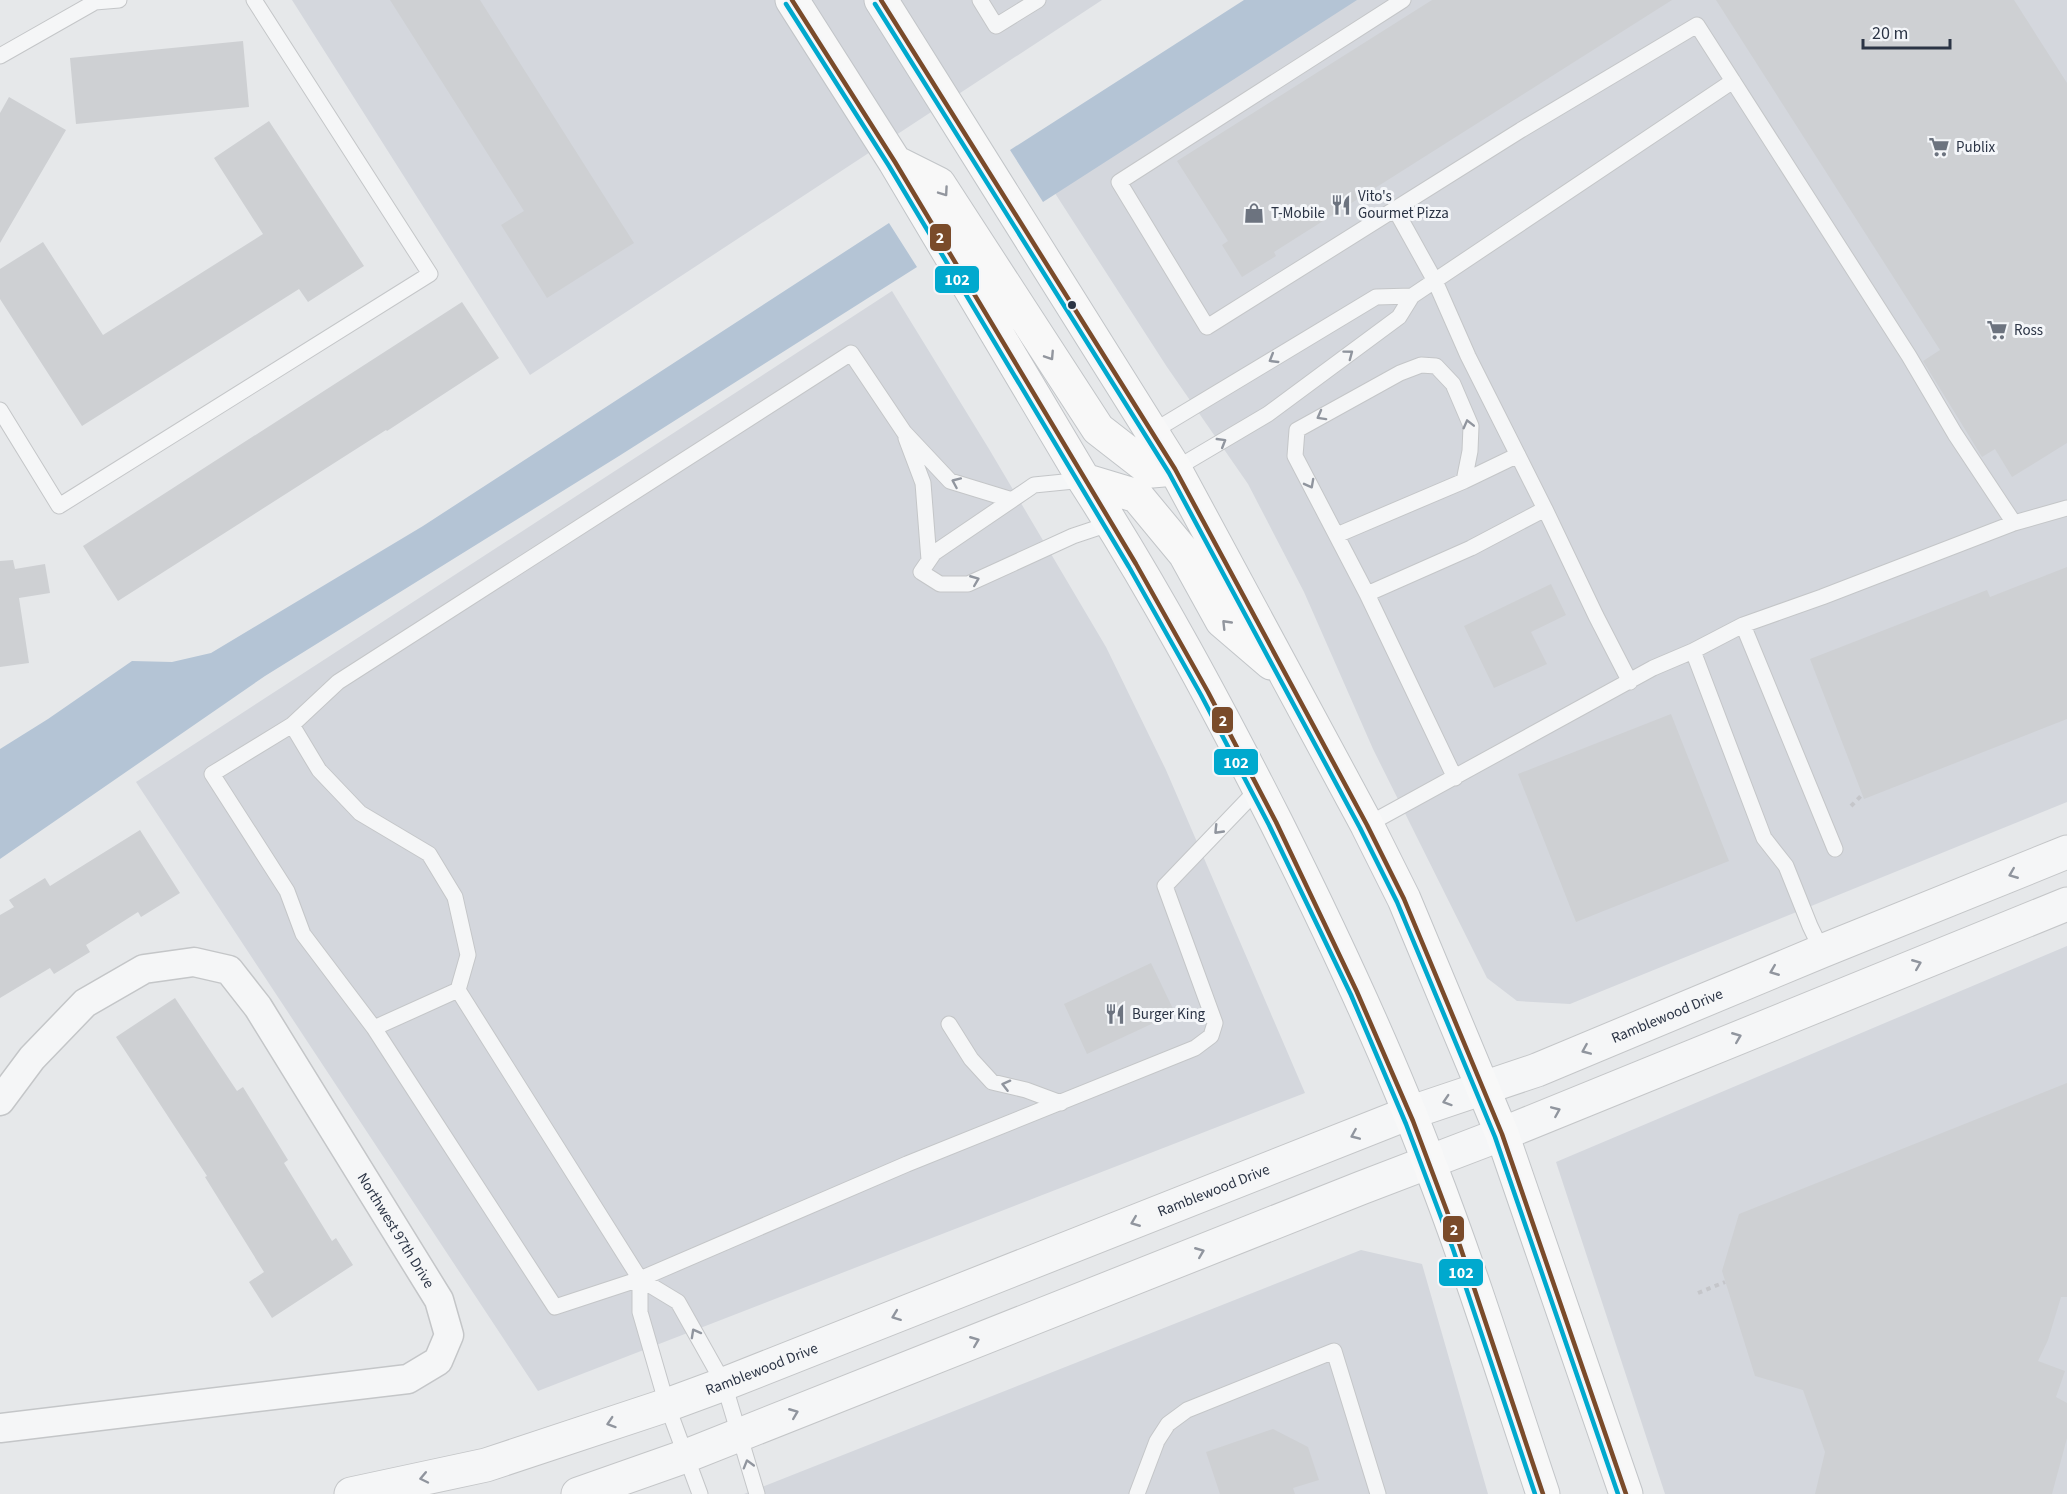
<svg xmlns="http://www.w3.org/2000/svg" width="2067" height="1494" font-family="'Source Sans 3',sans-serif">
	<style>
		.built { fill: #d4d7dd }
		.water { fill: #b4c4d5 }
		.building { fill: #ced0d3 }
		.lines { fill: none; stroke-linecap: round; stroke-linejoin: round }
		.service-casing { stroke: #c4c6c8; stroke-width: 17 }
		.minor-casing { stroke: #c4c6c8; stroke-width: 31 }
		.tertiary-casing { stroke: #c4c6c8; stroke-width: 35 }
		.primary-casing { stroke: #c2c5c8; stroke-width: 35 }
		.path { stroke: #c5c6ca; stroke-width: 4; stroke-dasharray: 4.5 4.5; stroke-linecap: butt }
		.service { stroke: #f5f6f7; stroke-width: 15 }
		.minor { stroke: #f5f6f7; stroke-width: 28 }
		.tertiary { stroke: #f5f6f7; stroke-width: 33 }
		.primary { stroke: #f8f8f8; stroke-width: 33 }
		.bus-1-casing { stroke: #f4f6f9; stroke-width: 9 }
		.bus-2-casing { stroke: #f4f6f9; stroke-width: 9 }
		.bus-1 { stroke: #7a4b2a; stroke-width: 4.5 }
		.bus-2 { stroke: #00a9ce; stroke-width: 4.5 }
		.oneway { stroke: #92969e }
		.oneway2 { stroke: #90959e }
		.bus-dot { fill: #2b3445; stroke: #f4f6f9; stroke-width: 2 }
		.labels { text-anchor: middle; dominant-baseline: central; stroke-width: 6; stroke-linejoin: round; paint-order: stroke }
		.poi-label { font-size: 15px; fill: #2b3445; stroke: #f4f6f9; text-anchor: start }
		.street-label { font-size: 15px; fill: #2b3445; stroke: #f4f6f9 }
		.line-badge { stroke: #f4f6f9; stroke-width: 2 }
		.badge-label { font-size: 16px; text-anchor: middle; font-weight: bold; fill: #fff }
	</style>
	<rect width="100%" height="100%" fill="#e6e8ea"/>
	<path class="built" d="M292,0H1102L530,375Z
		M1344,0H2067V802L1570,1004L1517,1001L1487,978L1373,749L1304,592L1248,484L1167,367L1051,187Z
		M892,291L989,449L1106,647L1166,770L1305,1093L538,1391L136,782Z
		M2067,946V1494H1665L1556,1162Z
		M1361,1250L1422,1264L1488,1494H744Z"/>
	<path class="water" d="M1244,0H1357L1043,202L1010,150Z
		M889,223L917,267L619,456L265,676L0,859V749L48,719L132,661L172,662L211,653L423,526Z"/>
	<path class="building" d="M390,0H480L634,243L547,298L501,225L524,211Z
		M1432,0H1672L1274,252L1276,256L1242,277L1222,245L1228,241L1177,161Z
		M1716,0H2014L2067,83V443L2012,477L1995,449L1982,457L1923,361L1940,350Z
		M243,41L249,107L76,124L70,58Z
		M9,97L66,130L0,243V113Z
		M269,121L364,266L308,302L299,289L82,426L0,299V269L43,242L103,335L263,234L214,158Z
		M462,302L499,358L387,431L386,430L118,601L83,546Z
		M13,560L15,569L45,564L50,593L19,598L29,663L0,667V561Z
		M2067,567V719L1864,799L1810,659L1987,590L1990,597Z
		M1551,584L1566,615L1531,632L1547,664L1494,688L1464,626Z
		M1671,714L1729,861L1576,922L1518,774Z
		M140,830L180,893L141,917L138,912L86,945L90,952L54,974L50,968L0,998V915L14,907L9,900L45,878L50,886Z
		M1151,963L1175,1013L1087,1054L1064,1004Z
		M175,998L237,1091L243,1087L288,1160L284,1163L332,1241L336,1238L353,1265L272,1318L249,1282L264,1272L205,1177L207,1176L116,1037Z
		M2067,1083V1297H2061L2048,1340L2038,1361L2065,1371L2056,1397L2067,1403V1438L2052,1494H1815L1825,1452L1803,1390L1755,1376L1722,1271L1739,1214Z
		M1273,1429L1308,1447L1319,1480L1293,1488L1295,1494H1220L1206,1452Z"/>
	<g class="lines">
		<g class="service-casing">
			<path id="service" d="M980,0L996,26L1038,0
				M1403,0L1119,182L1207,327L1521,130L1697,25L1909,356L1955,434L2014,523
				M0,56L95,2L119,0
				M1395,209L1435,281L1468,356L1545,509
				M0,410L59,506L430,274L254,0
				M1152,432L1376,297L1412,296
				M906,438L923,483L929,560
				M1175,469L1268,414L1399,317L1412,296L1733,81
				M1084,480L1034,485L934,553L921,572L940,584H968L1073,536L1112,523
				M1464,481L1470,451L1471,426L1453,384L1436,366L1421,365L1400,373L1297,430L1295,456L1367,594L1471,548L1545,509L1596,616L1630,682
				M1337,535L1464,481L1518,455
				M1367,594L1455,778
				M1743,625L1835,849
				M1693,651L1764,838L1786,866L1810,926L1822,951
				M292,725L338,682L851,353L904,432L950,481L1012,500
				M1367,825L1653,668L1693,651L1743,625L1822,597L2014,523L2067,508
				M949,1024L971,1059L992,1082L1026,1090L1061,1103
				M374,1028L458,990
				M640,1279V1312L667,1405L700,1494
				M757,1494L724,1384L678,1302L640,1279L458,990L468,955L455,897L429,854L360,813L319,770L292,725L212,774L287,891L303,934L374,1028L555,1307L640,1279L907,1164L1195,1048L1211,1036L1215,1023L1165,886L1259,788
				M1137,1494L1157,1441L1168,1424L1187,1410L1334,1351L1378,1494"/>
		</g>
		<g class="minor-casing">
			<g id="minor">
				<path id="s1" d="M0,1101L32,1058L85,1003L144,969L194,962L229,970L258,1007L439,1300L449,1335L438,1361L408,1379L0,1428"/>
			</g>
		</g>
		<g class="tertiary-casing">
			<g id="tertiary">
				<path id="s2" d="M351,1494L486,1465L667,1405L724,1384L1409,1113L1537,1070L1822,951L2067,852"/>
				<path d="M578,1494L686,1456L1361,1188L1502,1134L2067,904"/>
			</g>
		</g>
		<g class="primary-casing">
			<path id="primary" d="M792,0L895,162L1084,480C1155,590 1217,706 1276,822C1332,934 1386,1048 1430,1165C1472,1273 1506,1384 1543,1494
				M881,0L1175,469L1367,825L1404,899L1502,1134L1626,1494
				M895,162L939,184L1098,429L1152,471L1175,469
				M1084,480L1137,496L1185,554L1222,621L1271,663"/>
		</g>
		<path class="path" d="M1851,806L1863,794
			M1698,1293L1725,1282"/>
		<use href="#service" class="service"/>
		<use href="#minor" class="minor"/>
		<use href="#tertiary" class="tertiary"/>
		<use href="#primary" class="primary"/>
		<g class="bus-1-casing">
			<path id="bus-1" d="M792,0L895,162L1136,564L1208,692L1276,822L1357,992L1413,1121L1460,1246L1543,1494
				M881,0L1175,469L1367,825L1404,899L1502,1134L1626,1494"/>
		</g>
		<g class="bus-2-casing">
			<path id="bus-2" d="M786,4L889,166L1129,567L1201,695L1269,825L1351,995L1406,1124L1453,1249L1535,1494
				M875,4L1169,473L1360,828L1397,902L1495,1137L1618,1494"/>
		</g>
		<use href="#bus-1" class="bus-1"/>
		<use href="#bus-2" class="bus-2"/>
	</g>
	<defs><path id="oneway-chevron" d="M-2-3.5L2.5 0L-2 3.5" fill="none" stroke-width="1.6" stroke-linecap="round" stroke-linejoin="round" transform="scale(1.5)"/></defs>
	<g class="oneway">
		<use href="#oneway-chevron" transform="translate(944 192) rotate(55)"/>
		<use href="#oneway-chevron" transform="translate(1050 356) rotate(57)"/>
		<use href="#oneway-chevron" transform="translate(1226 624) rotate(-134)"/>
	</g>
	<g class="oneway2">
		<use href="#oneway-chevron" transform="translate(1349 354) rotate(-37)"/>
		<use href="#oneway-chevron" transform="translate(1273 359) rotate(149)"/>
		<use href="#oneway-chevron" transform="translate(1321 416) rotate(151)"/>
		<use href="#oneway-chevron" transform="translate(1468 424) rotate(-104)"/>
		<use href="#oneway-chevron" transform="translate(1222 442) rotate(-31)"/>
		<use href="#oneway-chevron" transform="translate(956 482) rotate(-156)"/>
		<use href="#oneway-chevron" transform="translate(1310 484) rotate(62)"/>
		<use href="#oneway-chevron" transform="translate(975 580) rotate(-22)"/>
		<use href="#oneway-chevron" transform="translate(1218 830) rotate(134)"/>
		<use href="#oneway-chevron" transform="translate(2013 874) rotate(158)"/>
		<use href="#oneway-chevron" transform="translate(1917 964) rotate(-22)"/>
		<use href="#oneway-chevron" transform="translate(1774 971) rotate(158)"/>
		<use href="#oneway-chevron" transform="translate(1737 1037) rotate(-22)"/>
		<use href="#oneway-chevron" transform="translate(1586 1050) rotate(157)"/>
		<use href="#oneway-chevron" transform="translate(1006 1085) rotate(-166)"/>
		<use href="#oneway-chevron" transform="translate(1447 1101) rotate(162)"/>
		<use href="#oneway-chevron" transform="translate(1556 1111) rotate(-23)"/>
		<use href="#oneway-chevron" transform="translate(1355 1135) rotate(157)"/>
		<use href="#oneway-chevron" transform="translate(1135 1222) rotate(158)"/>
		<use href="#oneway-chevron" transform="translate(1200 1252) rotate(-22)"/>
		<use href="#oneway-chevron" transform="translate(896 1316) rotate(159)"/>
		<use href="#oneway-chevron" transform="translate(695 1333) rotate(-119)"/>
		<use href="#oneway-chevron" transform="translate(975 1341) rotate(-22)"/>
		<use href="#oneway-chevron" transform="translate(794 1413) rotate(-22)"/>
		<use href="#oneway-chevron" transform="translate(611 1423) rotate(162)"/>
		<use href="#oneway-chevron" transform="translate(748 1464) rotate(-106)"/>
		<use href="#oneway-chevron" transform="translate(424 1478) rotate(168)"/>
	</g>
	<defs>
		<g id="supermarket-bare" transform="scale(1.62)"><path d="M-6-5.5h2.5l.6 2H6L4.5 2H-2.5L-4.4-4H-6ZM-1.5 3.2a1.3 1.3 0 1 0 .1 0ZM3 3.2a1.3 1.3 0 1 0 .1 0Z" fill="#6c737f" stroke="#f4f6f9" stroke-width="2.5" paint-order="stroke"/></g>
		<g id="restaurant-bare" transform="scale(1.62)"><path d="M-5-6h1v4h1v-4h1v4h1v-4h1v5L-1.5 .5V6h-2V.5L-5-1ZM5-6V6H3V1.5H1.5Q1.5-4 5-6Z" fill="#6c737f" stroke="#f4f6f9" stroke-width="2.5" paint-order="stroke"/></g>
		<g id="shop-bare" transform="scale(1.62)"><path d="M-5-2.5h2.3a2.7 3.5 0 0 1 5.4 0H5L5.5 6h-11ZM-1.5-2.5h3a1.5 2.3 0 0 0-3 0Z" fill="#6c737f" stroke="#f4f6f9" stroke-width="2.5" paint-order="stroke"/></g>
	</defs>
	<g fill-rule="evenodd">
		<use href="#supermarket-bare" x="1939" y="147"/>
		<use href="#restaurant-bare" x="1341" y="205"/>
		<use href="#shop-bare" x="1254" y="213"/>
		<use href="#supermarket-bare" x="1997" y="330"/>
		<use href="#restaurant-bare" x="1115" y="1014"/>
	</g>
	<circle class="bus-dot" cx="1072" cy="305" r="5"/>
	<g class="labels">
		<g class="poi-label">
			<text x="1956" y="147">Publix</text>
			<text x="1358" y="196">Vito's<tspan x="1358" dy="17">Gourmet Pizza</tspan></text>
			<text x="1271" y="213">T-Mobile</text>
			<text x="2014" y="330">Ross</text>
			<text x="1132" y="1014">Burger King</text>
		</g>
		<g class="street-label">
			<text stroke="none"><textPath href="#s2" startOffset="1402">Ramblewood Drive</textPath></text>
			<text stroke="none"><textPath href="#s2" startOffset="916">Ramblewood Drive</textPath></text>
			<text stroke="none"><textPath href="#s1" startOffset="594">Northwest 97th Drive</textPath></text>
			<text stroke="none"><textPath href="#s2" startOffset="430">Ramblewood Drive</textPath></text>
		</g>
	</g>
	<g class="line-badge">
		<rect x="929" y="223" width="23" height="29" rx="6" fill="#7a4b2a"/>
		<rect x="934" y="265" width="46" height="29" rx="6" fill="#00a9ce"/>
		<rect x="1211" y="706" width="23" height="28" rx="6" fill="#7a4b2a"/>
		<rect x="1213" y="748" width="46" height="28" rx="6" fill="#00a9ce"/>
		<rect x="1442" y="1215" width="23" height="28" rx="6" fill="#7a4b2a"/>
		<rect x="1438" y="1258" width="46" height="29" rx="6" fill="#00a9ce"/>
	</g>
	<g class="badge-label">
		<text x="940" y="243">2</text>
		<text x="957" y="285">102</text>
		<text x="1223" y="726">2</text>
		<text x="1236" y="768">102</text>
		<text x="1454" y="1235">2</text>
		<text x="1461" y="1278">102</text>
	</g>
	<path d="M1863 39v9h87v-9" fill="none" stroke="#2b3445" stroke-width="3"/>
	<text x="1872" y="39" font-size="18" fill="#2b3445" stroke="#f4f6f9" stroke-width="4.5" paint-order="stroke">20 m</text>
</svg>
